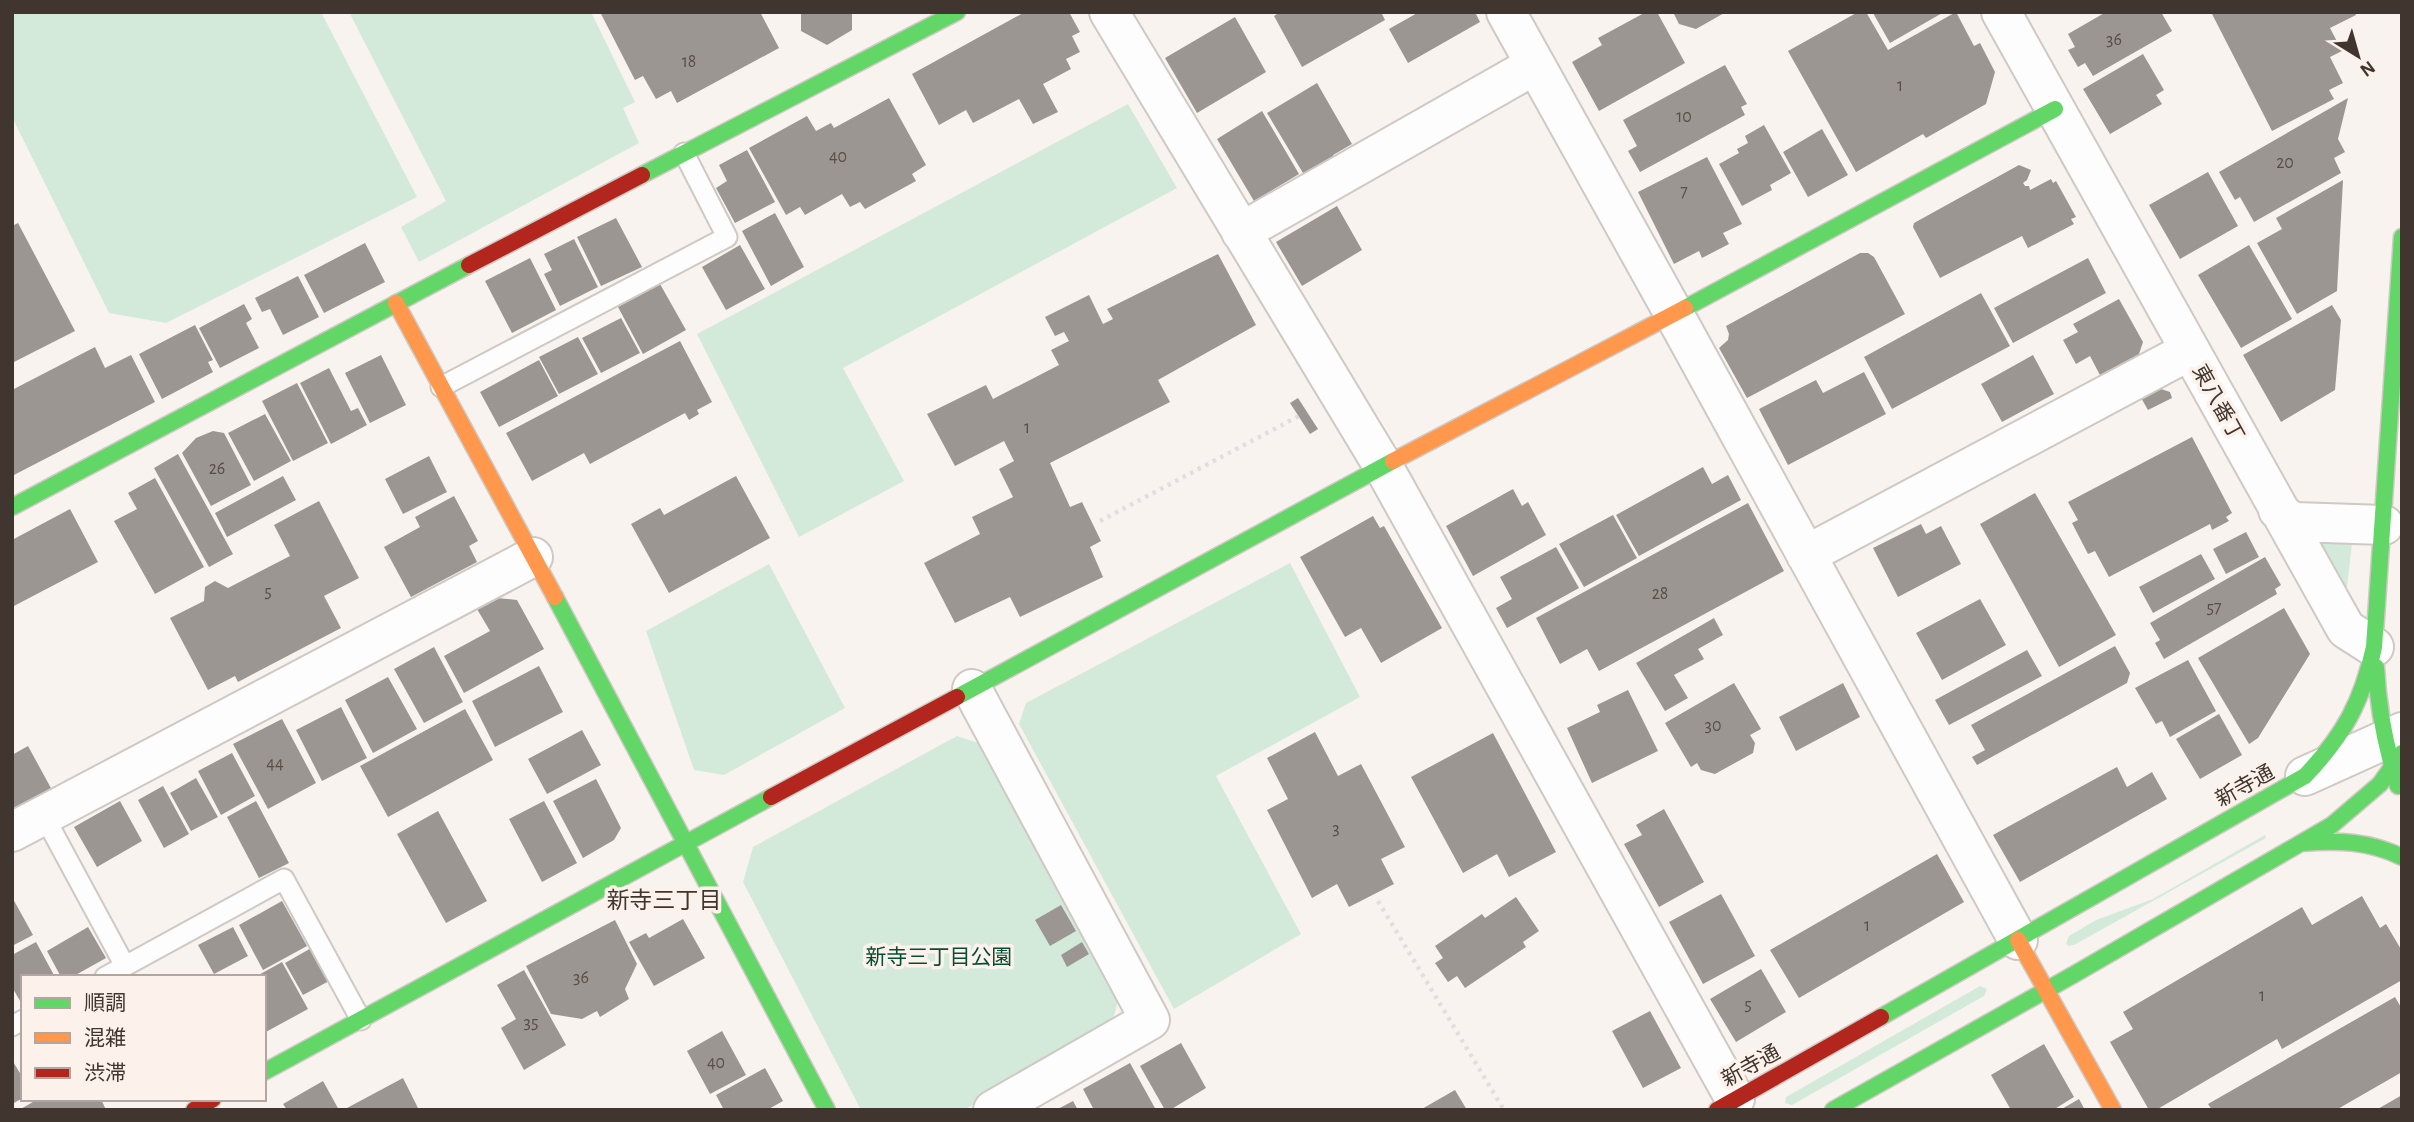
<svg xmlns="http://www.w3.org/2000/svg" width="2414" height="1122" font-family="'Alegreya Sans','Noto Sans JP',sans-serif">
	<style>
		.green { fill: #d3eadb }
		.building { fill: #9c9692 }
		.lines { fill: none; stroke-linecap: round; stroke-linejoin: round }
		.lane-casing { stroke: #cfc9c4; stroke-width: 23 }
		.street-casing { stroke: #cfc9c4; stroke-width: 42 }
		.fast-casing { stroke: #cfc9c4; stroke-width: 19 }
		.slow-casing { stroke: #cfc9c4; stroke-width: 19 }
		.jam-casing { stroke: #cfc9c4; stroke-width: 19 }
		.path { stroke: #e1dfdd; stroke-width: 4.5; stroke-dasharray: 3.5 5; stroke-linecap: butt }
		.lane { stroke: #fefdfd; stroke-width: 19 }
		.street { stroke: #fefdfd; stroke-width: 38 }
		.fast { stroke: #63d668; stroke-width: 16 }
		.slow { stroke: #ff974d; stroke-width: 16 }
		.jam { stroke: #b3261e; stroke-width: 16 }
		.labels { text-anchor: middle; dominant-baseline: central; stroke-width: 7; stroke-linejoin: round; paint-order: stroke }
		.number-label { font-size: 18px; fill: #574e48 }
		.street-label { font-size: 21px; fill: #40362f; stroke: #fcf2eb }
		.park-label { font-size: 21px; fill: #044f33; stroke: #fcf2eb }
		.neighbourhood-label { font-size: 23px; fill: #40362f; stroke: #fcf2eb }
	</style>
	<rect width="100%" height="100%" fill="#f8f3ef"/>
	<path class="green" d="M12,12H321L417,197L166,323L109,313L12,117Z
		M349,12H591L635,102L623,108L639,143L419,262L401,227L446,201Z
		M1128,104L1177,188L843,368L904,481L799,537L697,334Z
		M2350,539L2352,544L2347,587L2336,589L2317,546L2321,541Z
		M1290,563L1360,697L1216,776L1301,934L1174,1009L1019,724L1026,703Z
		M769,564L845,708L724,775L694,770L646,631Z
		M957,736L981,744L1119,997L1112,1023L964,1110H861L743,882L753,847Z
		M2265,835L2266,838L2074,945L2068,946L2066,943L2069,936L2096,920L2153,899Z
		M1980,986L1987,989L1984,996L1792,1105L1785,1103L1786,1097Z"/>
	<path class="building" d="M600,12H760L779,48L677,103L671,91L656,99L643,76L635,80Z
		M801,12H852V30L827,45L801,31Z
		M1025,12H1069L1080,32L1072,36L1080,52L1066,59L1071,69L1043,84L1058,112L1033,124L1019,99L973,123L966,110L939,125L912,74Z
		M1280,12H1381L1385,20L1302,67L1274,16Z
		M1419,12H1475L1480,22L1408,63L1389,29Z
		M1646,12H1657L1685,63L1599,111L1572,62L1602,45L1598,38Z
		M1673,12H1726L1696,29L1679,24Z
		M1858,12H1866L1888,50L1956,12L1974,46L1980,43L1995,72L1986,104L1926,138L1923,134L1856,172L1788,51Z
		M1875,12H1944L1890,43L1873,13Z
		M2106,12H2161L2172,31L2093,76L2085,63L2078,67L2068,50L2075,47L2068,34Z
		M2211,12H2355L2356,15L2330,28L2342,51L2330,57L2343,83L2329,90L2334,99L2272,131Z
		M1235,17L1266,72L1197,113L1165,58Z
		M2143,54L2164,90L2156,95L2162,104L2110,134L2083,89Z
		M1725,65L1747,104L1741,107L1745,115L1640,172L1628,151L1637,146L1623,120Z
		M1317,83L1352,144L1333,155L1335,160L1306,178L1267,113Z
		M889,98L926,165L912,174L916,181L865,209L860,202L850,207L842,194L805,215L800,207L786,215L749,148L807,116L816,131L831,123L834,128Z
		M2348,98L2338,139L2345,152L2334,158L2341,173L2254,222L2240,197L2235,200L2219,172Z
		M1262,111L1299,174L1254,201L1217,139Z
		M1764,125L1791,173L1770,185L1772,190L1742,206L1719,164L1739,153L1737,149L1748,143L1745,136Z
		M1822,129L1848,175L1808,197L1783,152Z
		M747,150L775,202L735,223L716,188L727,181L719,165Z
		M1707,157L1742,224L1723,233L1729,244L1702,258L1699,251L1674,264L1638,192Z
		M2019,165L2031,170L2027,180L2023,183L2025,186H2029L2030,190L2051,179L2053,183L2056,181L2076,217L2071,219L2074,224L2028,248L2022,236L1940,278L1913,227L1914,223Z
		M2208,172L2238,226L2180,259L2149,205Z
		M2343,180L2337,291L2297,314L2257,243L2282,229L2276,218Z
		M1337,206L1362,250L1302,286L1276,242Z
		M775,213L804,267L771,286L742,231Z
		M616,218L642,267L601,286L577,237Z
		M18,223L75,331L12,363V226Z
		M574,239L598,287L560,306L544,274L552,270L544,254Z
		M365,243L385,282L324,313L304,275Z
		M740,245L765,289L726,310L702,267Z
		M2249,245L2292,319L2241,348L2198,275Z
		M1860,253H1868L1874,257L1905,314L1747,398L1719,348L1728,340L1729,334L1726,326Z
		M1218,254L1256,325L1158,380L1170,402L1050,463L1070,507L1082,502L1101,541L1090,547L1103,577L1020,617L1010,597L955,623L924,563L980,534L972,517L1013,497L999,469L1014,461L1004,441L955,466L927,414L986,385L993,399L1059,365L1051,350L1069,341L1064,332L1055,336L1045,317L1089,295L1103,324L1113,319L1107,309Z
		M530,258L556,310L512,333L485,281Z
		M2088,258L2106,293L2013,343L1994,308Z
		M298,276L319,317L283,335L270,309L262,312L255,298Z
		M660,284L686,330L643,354L618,307Z
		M1981,293L2010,346L1892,409L1864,357Z
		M2119,299L2143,342L2136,363L2103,381L2090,356L2076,364L2063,340L2078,332L2073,324Z
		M244,304L252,319L246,323L259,348L220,368L199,328Z
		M2332,305L2341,320L2335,390L2281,422L2243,355Z
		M621,318L640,353L601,373L582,338Z
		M195,325L213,360L208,362L213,372L162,399L139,354Z
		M578,337L598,374L559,394L539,357Z
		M680,341L712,402L697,410L699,414L689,420L685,413L590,464L584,453L532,481L506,433Z
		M95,347L105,368L131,355L155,402L12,476V390Z
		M381,355L406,405L370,423L345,373Z
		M2033,355L2054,394L2002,422L1981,384Z
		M539,360L558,396L499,427L480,392Z
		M329,368L351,411L358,408L367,425L331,444L300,383Z
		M1864,372L1886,414L1788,465L1759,409L1816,380L1823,393Z
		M297,383L328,443L293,461L262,401Z
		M2155,387L2170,392L2172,398L2148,410L2140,396Z
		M1298,398L1318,429L1310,434L1290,403Z
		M265,414L291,461L254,481L228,433Z
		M213,431L224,433L251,485L211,506L182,453L196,438Z
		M2192,437L2232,513L2226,517L2229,521L2212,530L2210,524L2109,577L2095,551L2088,554L2072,523L2078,520L2068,502Z
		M178,454L233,554L209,567L154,468Z
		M429,456L447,492L403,514L385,479Z
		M1703,467L1712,484L1728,475L1741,500L1639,556L1616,515Z
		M283,476L296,500L227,537L215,513Z
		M736,476L770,538L669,593L631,524L660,508L664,515Z
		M155,478L204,567L155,594L114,521L137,509L128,493Z
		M1513,489L1522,506L1528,502L1546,535L1473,576L1446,526Z
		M2035,493L2116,635L2059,667L1980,524Z
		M454,496L478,541L469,546L477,562L411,597L384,547L420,527L415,517Z
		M319,501L359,578L324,596L341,628L238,682L235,676L208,690L170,618L204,601L205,587L215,581L228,588L290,556L274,525Z
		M1748,503L1784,571L1599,671L1587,649L1560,664L1536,618Z
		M70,509L98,562L12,607V540Z
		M1613,515L1637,558L1584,587L1559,544Z
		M1373,516L1380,528L1384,526L1442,628L1381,663L1361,628L1345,637L1300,557Z
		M1921,524L1926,534L1941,526L1961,564L1898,597L1873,548Z
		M2246,532L2259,557L2226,574L2213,549Z
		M1556,547L1579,588L1507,628L1496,608L1512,599L1500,577Z
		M2201,554L2215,579L2153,613L2139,587Z
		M2265,557L2281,585L2275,589L2277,594L2164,659L2155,643L2160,640L2150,623Z
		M497,598L517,600L544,649L464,693L444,656L490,631L477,609Z
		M1980,599L2006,645L1942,680L1916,633Z
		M2284,608L2310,654L2258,738L2249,744L2198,658Z
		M1714,618L1723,635L1698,649L1704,659L1674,675L1688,698L1665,711L1636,663Z
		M2115,646L2130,673L2127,683L1977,765L1972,757L1985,750L1971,725Z
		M434,647L463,702L424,723L394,669Z
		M2027,650L2042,676L1949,725L1935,700Z
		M2188,660L2216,711L2170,737L2162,721L2156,724L2135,688Z
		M539,666L563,712L495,747L472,701Z
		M388,677L417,729L373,753L345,700Z
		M1734,683L1761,729L1750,735L1755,743L1753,753L1715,774L1701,770L1697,763L1691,767L1665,723Z
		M1843,683L1860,717L1796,751L1779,717Z
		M1628,690L1658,751L1592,783L1567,728L1600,712L1597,705Z
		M341,707L367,758L322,781L296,730Z
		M465,709L493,760L388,817L360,766Z
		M2219,714L2242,755L2200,779L2176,739Z
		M282,719L316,783L268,809L233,744Z
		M582,730L601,765L547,794L528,759Z
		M1315,732L1338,776L1361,764L1405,847L1381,859L1394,884L1349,907L1337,884L1312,898L1267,810L1288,799L1267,758Z
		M1493,733L1556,852L1509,877L1497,854L1463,873L1411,777Z
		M28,746L52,790L12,812V755Z
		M232,753L255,796L221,815L198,771Z
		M2117,767L2127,787L2152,772L2167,799L2020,882L1993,835Z
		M196,778L218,817L191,831L170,793Z
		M596,779L621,828L614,840L583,858L553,801Z
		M163,786L189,834L164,848L138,800Z
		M120,801L142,841L97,867L74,827Z
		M256,801L289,863L259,878L227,817Z
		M544,801L577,863L542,882L509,819Z
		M1664,809L1704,882L1659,907L1624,844L1642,835L1636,825Z
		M438,811L487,901L446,923L397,834Z
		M1937,854L1964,902L1799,998L1770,950Z
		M1721,894L1755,956L1703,984L1669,922Z
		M2362,896L2380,928L2386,924L2402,951V980L2282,1049L2277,1039L2156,1110H2149L2110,1042L2133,1029L2123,1012L2302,907L2312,925Z
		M12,897L33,935L12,946Z
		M1516,897L1539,931L1523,942L1526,947L1465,988L1457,976L1448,982L1435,963L1443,958L1435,946L1482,914L1485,918Z
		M282,901L307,946L263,970L239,925Z
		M1061,905L1076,931L1050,946L1035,920Z
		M683,919L705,958L654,986L629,942L646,933L649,938Z
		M615,920L637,964L625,989L629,999L600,1017L597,1011L582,1019L551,1014L526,966Z
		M88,927L106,958L72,977H61L47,951Z
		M233,927L248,956L214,974L198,945Z
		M36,942L55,977H23V1006L12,987V955Z
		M1082,942L1089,954L1067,967L1061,955Z
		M313,947L331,980L303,995L285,963Z
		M282,962L308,1009L264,1033V977H255Z
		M1761,969L1786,1012L1736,1042L1710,999Z
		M524,970L566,1045L524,1070L501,1028L516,1019L497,985Z
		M2395,997L2402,1009V1072L2336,1110H2212L2208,1104Z
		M1650,1011L1681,1068L1643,1088L1612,1031Z
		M722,1031L746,1075L710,1094L687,1051Z
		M1181,1043L1206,1088L1170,1110H1165L1140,1066Z
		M2044,1044L2074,1097L2053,1110H2011L1991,1075Z
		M12,1060L23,1078V1098L12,1104Z
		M1130,1063L1156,1110H1094L1083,1089Z
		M765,1068L783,1101L767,1110H724L716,1095Z
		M403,1078L419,1110H348L347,1108Z
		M323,1081L339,1110H287L283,1104Z
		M1455,1090L1467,1110H1420Z
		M2402,1095V1110H2376Z
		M38,1099H101L106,1110H19Z
		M2079,1099L2085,1110H2060Z
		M1073,1101L1078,1110H1056Z"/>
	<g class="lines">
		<g class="lane-casing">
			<path id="lane" d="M441,387L727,237L684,153
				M44,816L125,966
				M105,977L284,879L361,1020
				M12,1026L23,1020"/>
		</g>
		<g class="street-casing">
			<path id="street" d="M1109,12L1383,466L1735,1099
				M1506,12L1674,314L2018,940
				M2001,12L2346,629L2374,647
				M1241,232L1535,65
				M2278,510L2287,518L2295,522L2384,525
				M1806,555L2189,351
				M972,689L1150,1020L993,1110
				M2305,776L2402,732
				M12,832L533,557"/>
		</g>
		<g class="fast-casing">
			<path id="fast" d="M642,175L957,12
				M1685,308L2055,109
				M12,507L469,265
				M555,597L827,1110
				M2376,667C2378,710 2385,745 2398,786
				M957,697L1393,461
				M2302,843C2338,840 2369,841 2402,857
				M1881,1017L2305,776C2344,735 2362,702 2374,647L2402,237
				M264,1072L771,797
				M1833,1110L2073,975L2332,825L2380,784L2402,753"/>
		</g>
		<g class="slow-casing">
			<path id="slow" d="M396,303L555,597
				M1393,461L1685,308
				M2018,940L2113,1110"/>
		</g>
		<g class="jam-casing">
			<path id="jam" d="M469,265L642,175
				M771,797L957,697
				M194,1110L213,1099
				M1717,1110L1881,1017"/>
		</g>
		<path class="path" d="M1100,521L1299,416
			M1378,901L1504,1110"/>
		<use href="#lane" class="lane"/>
		<use href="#street" class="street"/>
		<use href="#fast" class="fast"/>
		<use href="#slow" class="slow"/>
		<use href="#jam" class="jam"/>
	</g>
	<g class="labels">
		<g class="number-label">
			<text x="2114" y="40">36</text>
			<text x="689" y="62">18</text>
			<text x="1900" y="86">1</text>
			<text x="1684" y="117">10</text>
			<text x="838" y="157">40</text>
			<text x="2285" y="163">20</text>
			<text x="1684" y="192">7</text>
			<text x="1027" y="428">1</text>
			<text x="217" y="469">26</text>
			<text x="268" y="592">5</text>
			<text x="1660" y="594">28</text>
			<text x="2214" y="608">57</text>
			<text x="1713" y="726">30</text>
			<text x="275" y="764">44</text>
			<text x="1336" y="829">3</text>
			<text x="1867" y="926">1</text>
			<text x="581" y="978">36</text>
			<text x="2262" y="996">1</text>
			<text x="1748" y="1005">5</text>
			<text x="531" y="1023">35</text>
			<text x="716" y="1063">40</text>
		</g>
		<g class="street-label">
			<text transform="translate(2218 403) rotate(61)">東八番丁</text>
			<text transform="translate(2245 786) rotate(-29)">新寺通</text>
			<text transform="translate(1751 1066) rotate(-29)">新寺通</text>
		</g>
		<g class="park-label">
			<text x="939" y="957">新寺三丁目公園</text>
		</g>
		<g class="neighbourhood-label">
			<text x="664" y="901">新寺三丁目</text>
		</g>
	</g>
	<rect width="2414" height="1122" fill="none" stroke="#40362f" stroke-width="28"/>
	<rect x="21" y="975" width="245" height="126" fill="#fcf2eb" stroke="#b1a7a0" stroke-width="2"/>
	<rect x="35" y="998" width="35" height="10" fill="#63d668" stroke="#b1a7a0" stroke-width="2"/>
	<text x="84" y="1010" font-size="21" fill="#40362f">順調</text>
	<rect x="35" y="1033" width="35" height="10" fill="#ff974d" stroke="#b1a7a0" stroke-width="2"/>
	<text x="84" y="1045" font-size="21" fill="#40362f">混雑</text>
	<rect x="35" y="1068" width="35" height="10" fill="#b3261e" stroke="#b1a7a0" stroke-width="2"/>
	<text x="84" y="1080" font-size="21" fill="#40362f">渋滞</text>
	<g transform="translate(2358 56) rotate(143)" stroke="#fcf2eb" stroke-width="5" paint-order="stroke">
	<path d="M0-5L12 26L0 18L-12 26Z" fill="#40362f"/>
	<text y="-10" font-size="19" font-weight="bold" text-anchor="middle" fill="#40362f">N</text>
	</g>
</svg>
